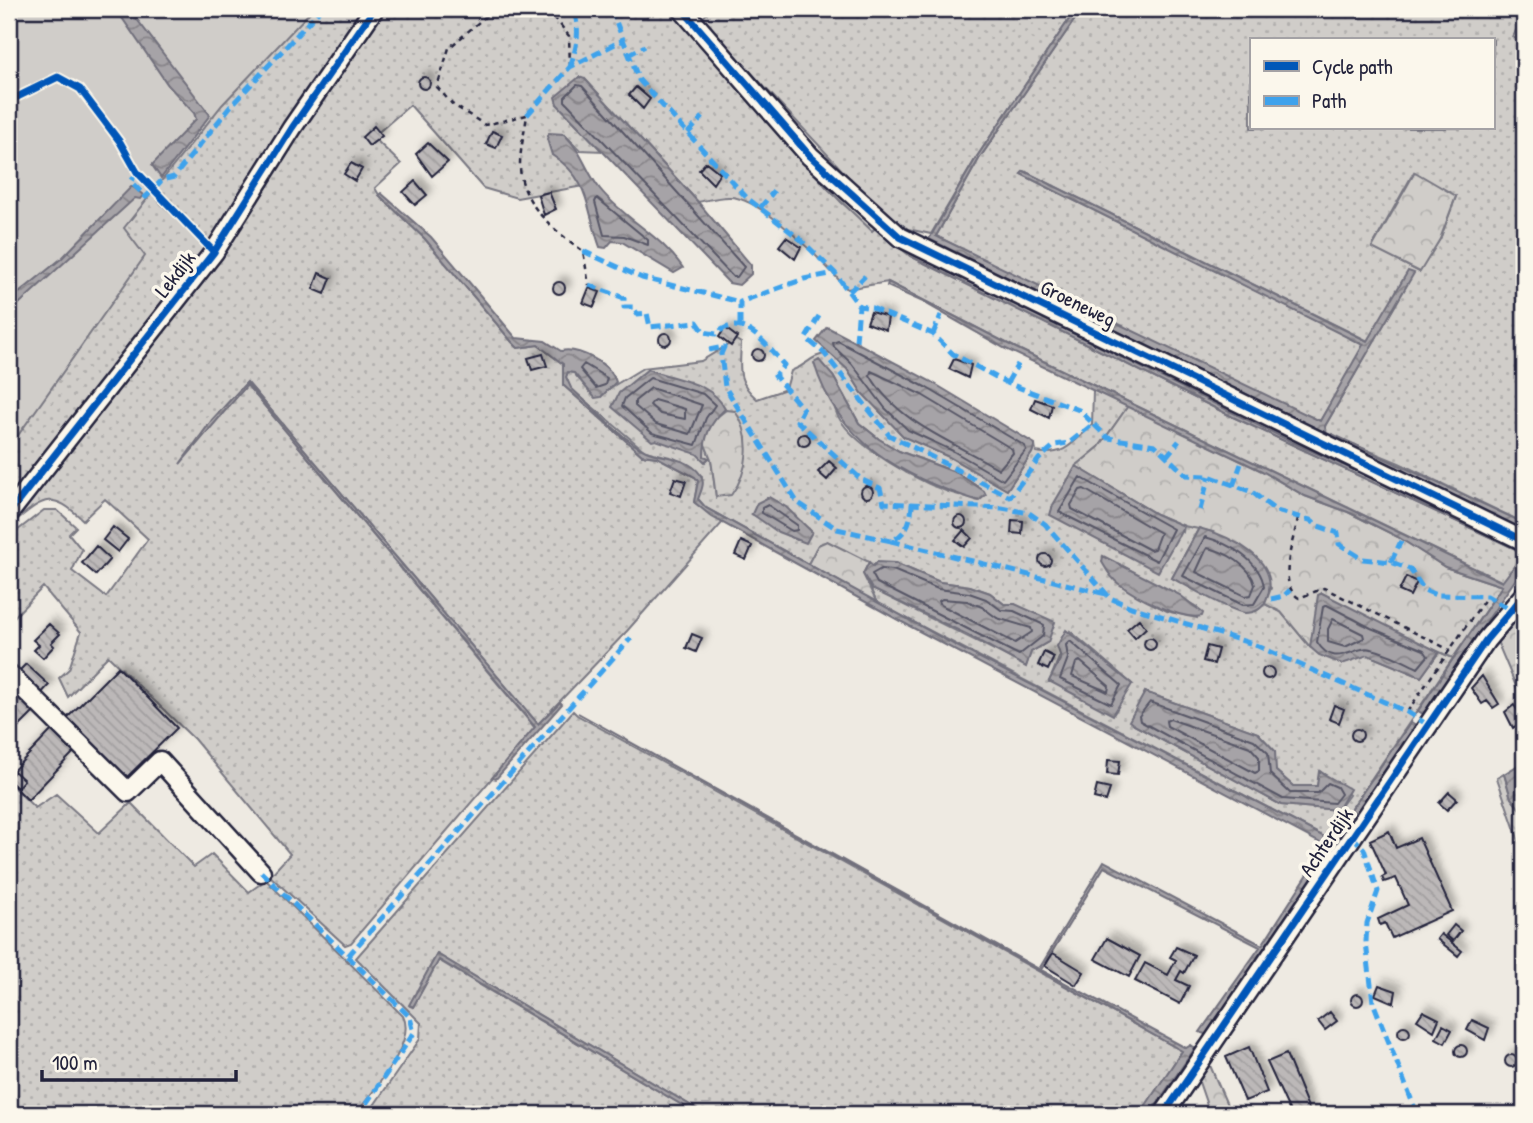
<svg xmlns="http://www.w3.org/2000/svg" width="1533" height="1123" font-family="'Patrick Hand',sans-serif">
	<style>
		.grass { fill: url(#grass-dots); stroke: #797882; stroke-width: 2; fill-rule: evenodd }
		.forest { fill: url(#forest-crowns); stroke: #797882; stroke-width: 2 }
		.green { fill: #d0cdc9; stroke: #797882; stroke-width: 2 }
		.water { fill: url(#water-waves); stroke: #716f7c; stroke-width: 2 }
		.lines { fill: none; stroke-linecap: round; stroke-linejoin: round }
		.shore { stroke: #575666; stroke-width: 2 }
		.building { fill: url(#building-back-hatch); stroke: #22223b; stroke-width: 2; filter: url(#shadow) }
		.minor-casing { stroke: #22223b; stroke-width: 23 }
		.path { stroke: #22223b; stroke-width: 2.5; stroke-dasharray: 5 5; stroke-linecap: butt }
		.minor { stroke: #fbf7ec; stroke-width: 18 }
		.quiet { stroke: #3ea2ec; stroke-width: 5; stroke-dasharray: 10 5; stroke-linecap: butt }
		.cycleway-casing { stroke: #fbf7ec; stroke-width: 11 }
		.cycleway { stroke: #0057b8; stroke-width: 7 }
		.labels { text-anchor: middle; dominant-baseline: central; stroke-width: 7; stroke-linejoin: round; paint-order: stroke }
		.street-label { font-size: 21px; fill: #22223b; stroke: #fbf7ec }
	</style>
	<defs>
		<pattern id="grass-dots" width="8" height="8" patternUnits="userSpaceOnUse" patternTransform="scale(1.75)"><rect width="8" height="8" fill="#d0cdc9"/><path d="M2 2h.1M6 6h.1" fill="none" stroke="#b2b0ae" stroke-width="1.8" stroke-linecap="round"/></pattern>
		<pattern id="forest-crowns" width="20" height="18" patternUnits="userSpaceOnUse" patternTransform="scale(1.75)"><rect width="20" height="18" fill="#d0cdc9"/><path d="M2 6a3 3 0 1 1 6 0M12 15a3 3 0 1 1 6 0" fill="none" stroke="#b2b0ae"/></pattern>
		<pattern id="water-waves" width="16" height="10" patternUnits="userSpaceOnUse" patternTransform="scale(1.75)"><rect width="16" height="10" fill="#a6a3a7"/><path d="M0 5q4-4 8 0t8 0" fill="none" stroke="#878489"/></pattern>
		<pattern id="building-back-hatch" width="6" height="6" patternUnits="userSpaceOnUse" patternTransform="scale(1.75)"><rect width="6" height="6" fill="#bcb8b8"/><path d="M-1 5l2 2M0 0l6 6M5-1l2 2" fill="none" stroke="#a19e9f"/></pattern>
		<filter id="shadow"><feDropShadow dx="5.5" dy="-5.5" stdDeviation="3.5" flood-color="#0004"/></filter>
	</defs>
	<rect width="100%" height="100%" fill="#eeeae2"/>
	<filter id="ink" filterUnits="userSpaceOnUse"><feTurbulence type="fractalNoise" baseFrequency=".0143" numOctaves="2"/><feDisplacementMap in="SourceGraphic" scale="14" xChannelSelector="R" yChannelSelector="G"/><feConvolveMatrix kernelMatrix="1 2 1 2 8 2 1 2 1" color-interpolation-filters="sRGB"/></filter>
	<g filter="url(#ink)">
		<path class="grass" d="M9,9H367L213,239L208,240L148,179L146,185L161,204L206,248L205,255L9,506Z
			M382,9H670L841,202L873,230L875,228L910,256L1233,417L1520,551L1522,555L1503,582L1016,348L888,282L847,289C824,263 765,200 731,197C721,196 708,200 698,202L585,79L557,104L602,151L580,150L564,134L552,155L568,166L583,186L517,198L483,188L410,105L373,137L401,164L375,188L379,195L425,239L512,342L518,348L538,345L563,364V385L642,455L657,457L695,477L698,481L694,502L723,522L627,631L538,724L247,382L212,420L214,422L247,385L535,728L351,943L345,945L270,876L290,854L194,739L108,656L68,697L59,678L69,669L81,632L43,587L12,619L9,618V537L44,510H57L76,527L69,534L82,550L72,571L106,597L148,539L105,499L83,520C51,490 44,498 13,523L9,522Z
			M712,9H1076L976,158L931,234L908,229L869,199L701,19Z
			M1082,9H1512L1524,15L1513,37L1524,44V523L1399,463L1326,433L1325,426L1406,286L1368,341L1024,171L1021,174L1364,345L1320,421L1149,343L936,236L979,159ZM1251,40H1493V128H1251ZM1414,172L1456,197L1440,239L1419,272L1372,247Z
			M736,340L741,343C740,369 736,381 757,399L786,389L791,371C810,364 808,356 830,353L847,369L862,393L904,437L949,457L1007,490L1032,453L1035,444L1036,452C1064,457 1073,443 1092,425L1093,390L1128,406L1099,447L1076,466L1183,532L1184,526L1199,528L1172,578L1256,611L1265,604L1281,612L1310,647L1368,655L1421,677L1439,652L1453,658L1330,840L877,603L863,574L872,589L1026,666L1031,652L1048,642L1015,604H1004L990,593L970,586L940,582L895,563L873,566L827,541L818,545L808,564L706,508L698,499L702,476L674,458L645,451L570,388L566,377L568,372L574,373L595,397L643,368L701,361ZM833,376L859,423L879,439L899,451L957,473L959,495C927,488 845,443 835,409C832,400 833,386 833,376ZM735,411L746,439L716,497L711,459L704,442ZM777,501L812,532L797,540L752,514ZM1119,564L1197,607V618L1167,611L1130,591ZM1070,631L1132,684L1049,682ZM1145,692L1258,733L1275,751V770L1293,786H1317L1320,771L1349,795L1338,810L1281,805L1134,725Z
			M573,711L577,715L1182,1051L1141,1114H705L437,954L410,1006L413,1007L438,960L697,1114H368L420,1039L421,1023L356,958Z
			M9,783L35,808L56,794L99,833L131,803L194,867L212,854L249,892L266,880L403,1016C417,1043 372,1091 356,1114H19L9,1105Z"/>
		<path class="forest" d="M698,40L812,169L875,228L872,231L827,188Z
			M1415,172L1456,196L1440,239L1420,272L1372,248Z
			M1128,406L1262,471L1305,496L1348,512L1398,537L1445,567L1502,586L1453,658L1373,622L1322,593L1310,647L1281,612L1265,604L1271,588L1213,532L1184,526L1156,514L1076,466L1099,447Z
			M726,410L735,411C753,436 749,472 731,495L716,497L711,459L704,442L712,421Z
			M827,541L869,562L863,574L877,603L808,564L818,545Z
			M1518,616L1524,621V705L1496,639L1512,619Z
			M1504,774L1511,798L1524,814V856L1497,778Z
			M1209,1063L1231,1114H1210L1199,1082Z"/>
		<path class="green" d="M9,9H313L222,105L124,228L145,256L9,448Z"/>
		<path class="water" d="M116,9H129L210,115L161,178L152,165L196,119L194,113L168,85Z
			M1076,9H1082L979,159L936,236L1320,421L1363,345L1021,174L1024,171L1367,341L1408,271L1414,273L1325,426L1326,433L929,239L976,158Z
			M579,77L585,79L698,202L751,265V274L739,285L729,283L557,104L555,97Z
			M549,133L564,134C584,154 585,170 600,189C624,219 662,236 683,268L674,273L622,242L612,241L606,248L600,247C586,209 591,180 552,155L547,139Z
			M132,186L143,195L140,199L135,198L9,313V301L62,258Z
			M381,193L431,237L516,338L545,341L561,351C578,347 611,364 616,382L601,397L595,398L574,373L568,372L566,377L571,388C589,404 625,442 646,451C663,458 688,457 700,474C706,482 701,491 698,499L706,508L955,645L1330,840L1411,722L1417,726L1207,1035L1200,1032L1260,947L1104,867L1041,970L1186,1048L1191,1045L1195,1048L1150,1114H1140L1182,1051L578,713L1039,969L1104,861L1262,945L1326,846L900,621L712,517L694,502L698,481L695,477L657,457L642,455L563,385V364L538,345L518,348L512,342L425,239L379,195Z
			M911,253L1292,442L1524,547V567L1423,714L1418,711L1502,586L1445,567L1398,537L1348,512L1305,496L1262,471L1004,348L923,302L887,286L888,282L1016,348L1502,582L1522,556L1520,551L1233,417L910,256Z
			M827,327L930,381L1035,444L1032,453L1007,490L949,457L904,437L862,393L847,369L816,341Z
			M819,360L833,376L859,423L879,439L899,451L957,473L984,491L986,495L979,501C904,478 838,443 814,363Z
			M648,369C674,380 712,381 725,409C710,423 704,436 704,456L709,458L705,462L697,454L656,440L652,441L612,407L619,393Z
			M247,382L538,724L560,702L562,704L496,779L492,778L535,727L247,385L180,464L212,420Z
			M1332,434L1524,523V531L1331,436Z
			M1076,466L1156,514L1184,526L1158,572L1050,515L1053,505Z
			M769,497L786,507L812,532L806,543L778,532L752,514L757,503Z
			M1199,528C1230,536 1284,561 1266,600C1263,609 1254,613 1245,613C1231,612 1187,586 1172,578Z
			M1103,556L1180,595L1203,613L1202,616C1181,621 1136,597 1119,584C1111,579 1106,569 1102,562Z
			M869,562L873,566L877,562L895,563L940,582L970,586L990,593L1004,604H1015L1055,622L1048,642L1031,652L1026,667L966,634L872,589L863,574Z
			M1322,593L1439,652L1421,677L1368,655L1342,664L1319,655L1310,647L1318,595Z
			M1066,630L1132,684L1113,715L1049,681L1061,658L1057,646Z
			M1145,692L1258,733L1275,751L1276,771L1293,786H1317L1319,771L1350,789L1338,810L1281,805L1134,725L1129,721Z
			M1520,764L1524,772V814L1511,798L1504,774Z
			M437,954L705,1114H697L439,960L413,1007L409,1005Z"/>
		<g class="lines">
			<path class="shore" d="M577,85L582,86L744,267L737,277H733L565,101V97Z
				M597,198L648,240V245L624,236L604,235L595,202Z
				M838,341L927,388L1025,446L1026,450L1003,480L953,451L908,430L885,408L852,364L834,347L833,343Z
				M584,364L607,378L605,385L596,388L580,369Z
				M871,371L922,395L1012,449L1013,453L999,469C954,442 897,423 870,375Z
				M650,378L703,394L715,405L706,418L696,445L652,433L622,406L625,398Z
				M651,388L702,405L690,434L656,424L635,406V401Z
				M654,400L685,409V419L660,414L650,405Z
				M1080,477L1173,529L1157,561L1059,512Z
				M1084,489L1160,533L1154,549L1150,550L1072,509L1071,505L1080,490Z
				M768,505L797,525V530L792,531L762,513V508Z
				M1205,537C1228,543 1261,561 1264,587L1254,604L1243,605L1183,576Z
				M1207,548C1225,551 1251,566 1255,585L1251,595L1245,596L1196,572Z
				M881,569L893,570L938,589L969,593L986,599L1001,610L1014,611L1044,625L1043,636L1019,655L877,583L872,574Z
				M942,599L967,601L982,607L997,618L1031,628L1032,632L1015,643L941,605L939,601Z
				M1327,605L1371,628L1424,650L1428,656L1418,668C1403,661 1387,652 1371,649C1355,644 1335,671 1317,642L1323,607Z
				M1333,619L1363,634L1364,638L1345,647L1328,642V629Z
				M1070,641L1121,685L1111,704L1060,679L1068,658L1066,645Z
				M1080,661L1109,686L1108,692L1072,676L1076,663Z
				M1150,702L1254,740L1268,753L1270,774L1290,793H1318L1328,783L1337,787L1341,794L1334,803L1283,799L1140,721L1139,716Z
				M1170,719L1250,747L1259,757V771L1255,773L1167,726L1166,721Z"/>
		</g>
		<path class="building" d="M418 83a6 6 0 1 1 12 0a6 6 0 1 1-12 0Z
			M636,87L650,99L643,109L629,95Z
			M374,126L382,136L369,146L362,137Z
			M492,131L502,135L496,148L486,144Z
			M428,143L448,162L432,176L416,154Z
			M706,162L720,173L713,184L699,170Z
			M351,163L362,169L355,181L344,174Z
			M415,181L427,195L415,205L403,192Z
			M549,192L556,209L544,215L538,195Z
			M786,237L801,247L795,259L779,246Z
			M319,273L331,278L325,294L313,289Z
			M553 288a6 6 0 1 1 12 0a6 6 0 1 1-12 0Z
			M589,288L600,292L594,307L583,303Z
			M871,312L888,317L886,330L867,323Z
			M725,328L737,337L731,346L719,337Z
			M659 339a6 6 0 1 1 12 0a6 6 0 1 1-12 0Z
			M752 355a6 6 0 1 1 12 0a6 6 0 1 1-12 0Z
			M543,354L547,366L532,370L528,358Z
			M954,359L971,365L968,378L949,369Z
			M1035,399L1052,405L1049,418L1031,409Z
			M798 440a6 6 0 1 1 12 0a6 6 0 1 1-12 0Z
			M829,461L837,468L827,480L818,472Z
			M675,478L686,481L681,496L670,492Z
			M861 492a6 6 0 1 1 12 0a6 6 0 1 1-12 0Z
			M954 522a6 6 0 1 1 12 0a6 6 0 1 1-12 0Z
			M1012,520L1023,521L1022,534L1011,533Z
			M113,527L128,539L118,552L103,540Z
			M964,530L972,538L964,547L955,540Z
			M741,541L752,546L746,560L735,555Z
			M96,546L110,559L96,575L82,563Z
			M1039 560a6 6 0 1 1 12 0a6 6 0 1 1-12 0Z
			M1406,577L1417,582L1410,596L1399,591Z
			M1139,619L1146,628L1135,638L1127,629Z
			M49,624L60,634L51,643L54,646L43,658L34,650L39,645L33,640Z
			M692,634L702,638L696,652L686,648Z
			M1144 644a6 6 0 1 1 12 0a6 6 0 1 1-12 0Z
			M1207,646L1218,649L1214,664L1203,661Z
			M1044,652L1054,657L1048,670L1038,665Z
			M26,664L49,685L39,696L16,674Z
			M118,667L177,728L124,780L65,720Z
			M1262 673a6 6 0 1 1 12 0a6 6 0 1 1-12 0Z
			M1482,676L1499,704L1493,708L1487,701L1482,704L1471,688Z
			M9,683L37,709L19,727L9,717Z
			M1334,705L1344,709L1339,723L1329,719Z
			M1514,705L1524,720L1513,728L1505,712Z
			M1351 735a6 6 0 1 1 12 0a6 6 0 1 1-12 0Z
			M52,730L74,752L28,800L9,781V775Z
			M1108,760L1120,761L1118,775L1107,774Z
			M14,771L24,780L17,788L9,780Z
			M1097,786L1110,789L1106,801L1094,798Z
			M1449,792L1457,799L1447,810L1439,803Z
			M1389,831L1396,848L1419,838L1452,911L1392,938L1385,923L1380,925L1378,919L1408,905L1396,878L1384,882L1382,877L1386,875L1370,840Z
			M1454,925L1461,931L1453,941L1446,935Z
			M1441,934L1462,951L1458,956L1437,939Z
			M1107,938L1140,956L1129,977L1095,959Z
			M1176,947L1194,955L1184,973L1181,971L1176,980L1189,986L1180,1004L1135,981L1145,963L1168,975L1176,960L1170,957Z
			M1053,953L1084,972L1076,985L1045,966Z
			M1379,985L1396,991L1394,1003L1375,995Z
			M1351 1000a6 6 0 1 1 12 0a6 6 0 1 1-12 0Z
			M1423,1011L1439,1019L1434,1031L1417,1020Z
			M1330,1012L1337,1021L1325,1030L1318,1021Z
			M1472,1020L1489,1028L1485,1040L1467,1030Z
			M1443,1025L1452,1030L1445,1043L1436,1038Z
			M1398 1032a6 6 0 1 1 12 0a6 6 0 1 1-12 0Z
			M1455 1051a6 6 0 1 1 12 0a6 6 0 1 1-12 0Z
			M1249,1047L1267,1092L1245,1101L1226,1057Z
			M1286,1054L1310,1112L1306,1114H1291L1267,1062Z
			M1505 1061a6 6 0 1 1 12 0a6 6 0 1 1-12 0Z"/>
		<g class="lines">
			<g class="minor-casing">
				<path id="minor" d="M682,9L810,156L900,237L1524,541
					M9,513L214,252L292,128L374,9
					M9,674L128,792L160,761L261,872
					M1164,1114L1486,640L1524,595"/>
			</g>
			<path class="path" d="M494,9L449,48L437,87L452,104L485,125L527,115C525,131 520,149 520,165C520,204 555,231 583,251L589,285
				M548,9L569,36L570,67
				M1298,518C1294,540 1276,584 1299,598L1324,588L1450,650
				M1407,712L1487,596"/>
			<use href="#minor" class="minor"/>
			<path class="quiet" d="M611,9L639,80L747,198L800,239L835,273L859,306L872,308L933,334L953,354L1007,383L1079,410L1108,438L1155,445L1186,475L1209,476L1252,492L1276,511L1310,520L1318,526L1338,533L1339,544L1363,559L1391,562L1410,569L1424,590L1436,595L1487,596L1507,608L1513,607
				M628,55L645,46
				M570,67C577,46 581,30 573,9
				M527,115L570,67L623,40
				M688,133L703,117
				M137,172L131,182L146,197L162,180L174,177L230,107L321,9
				M760,208L774,191
				M583,251L642,278L740,302
				M589,285L624,298V307H634L637,314L647,313L650,327L697,322L704,332L716,334C743,310 767,346 784,365L775,376L803,409L797,421L862,480L880,488L884,503L1002,508L1029,513L1045,524L1110,598L1131,607L1253,644L1407,712L1428,725
				M849,292L865,276
				M819,316L806,338L824,353L889,435L1010,497L1039,459L1055,445L1069,443L1092,425
				M740,325V302L804,279L835,273
				M933,334L941,315
				M856,341L859,306
				M709,350L724,347L721,354L725,387L797,502L837,529L891,541
				M1007,383L1018,364
				M1166,457L1179,441
				M1233,486L1241,464
				M912,504C911,521 907,534 891,541L1106,594
				M1200,510L1209,476
				M1391,562L1401,541
				M1271,599L1284,596L1290,590
				M1352,836L1364,849L1378,891L1367,923L1366,942L1373,1002L1417,1114
				M261,872L410,1017L414,1033L359,1114
				M348,956L631,638"/>
			<g class="cycleway-casing">
				<path id="cycleway" d="M682,9L810,156L900,237L1524,541
					M9,101L58,77L80,89L120,142L137,172L214,252
					M9,513L214,252L292,128L374,9
					M1164,1114L1486,640L1524,595"/>
			</g>
			<use href="#cycleway" class="cycleway"/>
		</g>
	</g>
	<g class="labels">
		<g class="street-label">
			<text transform="translate(175 274) rotate(-52)">Lekdijk</text>
			<text transform="translate(1078 303) rotate(26)">Groeneweg</text>
			<text transform="translate(1326 842) rotate(-56)">Achterdijk</text>
		</g>
	</g>
	<rect width="1533" height="1123" fill="none" stroke="#fbf7ec" stroke-width="35"/>
	<rect x="18" y="18" width="1498" height="1088" fill="none" stroke="#22223b" stroke-width="2.5" filter="url(#ink)"/>
	<rect x="1250" y="38" width="245" height="91" fill="#fbf7ec" stroke="#a4a2a5" stroke-width="2"/>
	<rect x="1264" y="61" width="35" height="10" fill="#0057b8" stroke="#a4a2a5" stroke-width="2"/>
	<text x="1312" y="74" font-size="21" fill="#22223b">Cycle path</text>
	<rect x="1264" y="96" width="35" height="10" fill="#3ea2ec" stroke="#a4a2a5" stroke-width="2"/>
	<text x="1312" y="108" font-size="21" fill="#22223b">Path</text>
	<path d="M42 1070v10h194v-10" fill="none" stroke="#22223b" stroke-width="3.5"/>
	<text x="52" y="1070" font-size="21" fill="#22223b" stroke="#fbf7ec" stroke-width="5" paint-order="stroke">100 m</text>
</svg>
